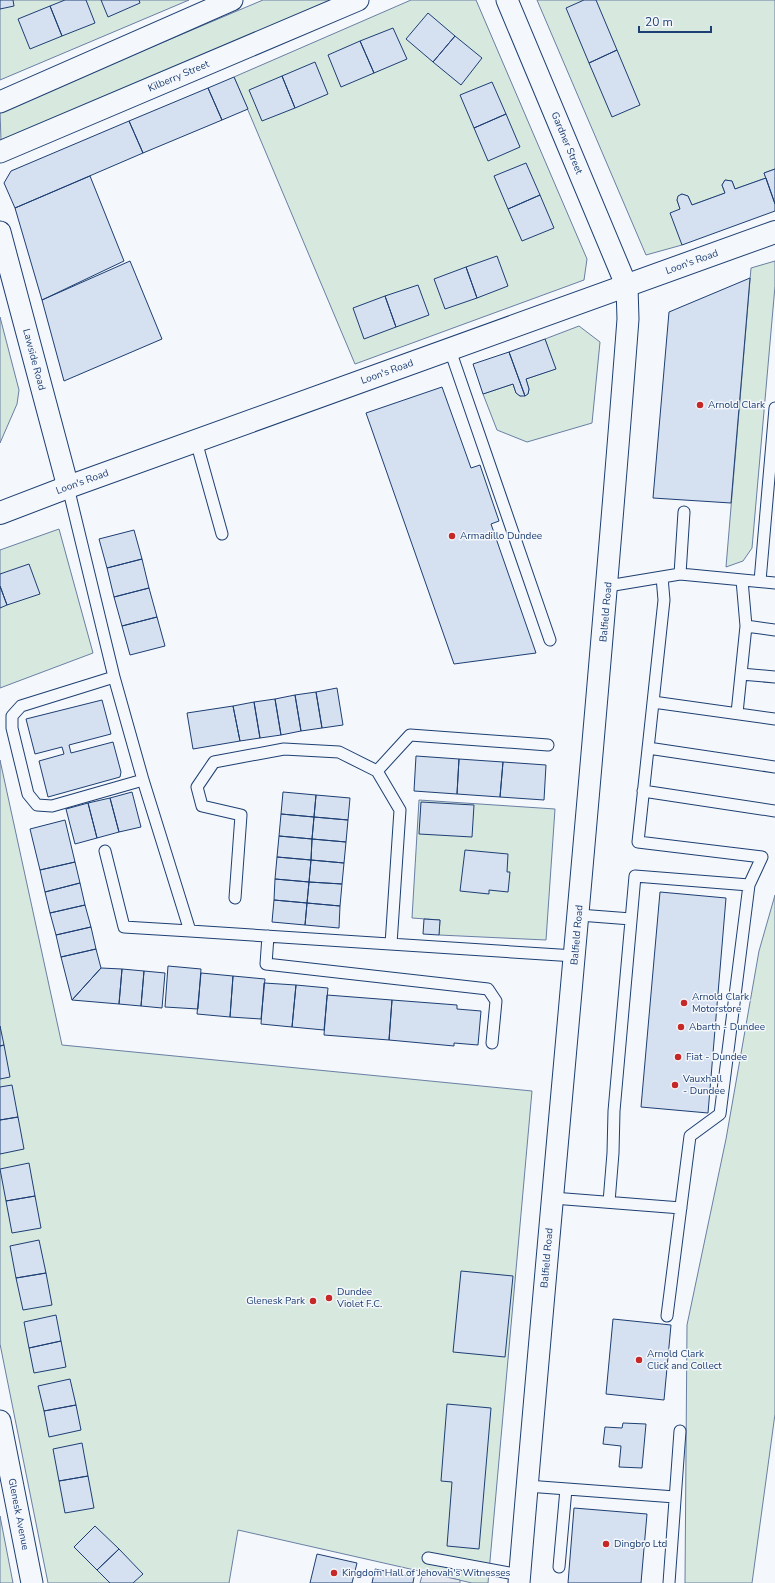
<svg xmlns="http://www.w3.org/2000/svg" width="775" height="1583" font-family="'Nunito Sans',sans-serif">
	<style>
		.green { fill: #d7e8df; stroke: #687fa3 }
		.parking { fill: #e3e8f0; stroke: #687fa3 }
		.building { fill: #d5e0f0; stroke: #1d3f73 }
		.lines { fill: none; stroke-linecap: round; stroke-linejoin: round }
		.service-casing { stroke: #1d3f73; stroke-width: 13 }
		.minor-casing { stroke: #1d3f73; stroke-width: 23 }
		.tertiary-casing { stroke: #1d3f73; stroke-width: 24 }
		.service { stroke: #f4f7fb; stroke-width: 11 }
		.minor { stroke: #f4f7fb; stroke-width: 21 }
		.tertiary { stroke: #f4f7fb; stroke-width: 22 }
		.poi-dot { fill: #c62828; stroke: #f4f7fb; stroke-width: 1.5 }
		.labels { text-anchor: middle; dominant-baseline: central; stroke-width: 3; stroke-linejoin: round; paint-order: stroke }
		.street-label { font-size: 10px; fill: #1d3f73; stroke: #f4f7fb }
		.poi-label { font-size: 10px; fill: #1d3f73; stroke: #f4f7fb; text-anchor: start }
	</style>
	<rect width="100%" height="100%" fill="#f4f7fb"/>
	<path class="green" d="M0,0H189L0,80Z
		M263,0H335L1,141L0,111Z
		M411,0H476L587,259L584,280L355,364L234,77Z
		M537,0H775V169L764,173L766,178L735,189L732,181L725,180L722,185L725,193L692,205L688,196L681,194L677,200L680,209L682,245L646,255Z
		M775,261V286L752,548L743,561L726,567L751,268Z
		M0,317L19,390L17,404L0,443Z
		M579,326L600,342L592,423L527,442L497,430L483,394L513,384L516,393L520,396L528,394L529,389L526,379L555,369L545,339Z
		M59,529L93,653L0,688V550Z
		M0,760L62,1045L532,1091L488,1583H472L238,1530L229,1583H48L0,1344Z
		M419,800L555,809L546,940L439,935L440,920L412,918Z
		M775,895V1414L752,1583H685L687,1325L726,1139L759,951Z
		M0,1516L13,1583H0Z"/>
	<path class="parking" d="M423,1572L460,1580V1583H420Z"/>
	<path class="building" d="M0,0H13L14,6L0,9Z
		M65,0H86L95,23L62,36L50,6Z
		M101,0H139L140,3L108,17Z
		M584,0H596L617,50L589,63L566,8Z
		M50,6L62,36L30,49L18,19Z
		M428,13L455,36L433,62L406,39Z
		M393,28L407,59L374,73L360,41Z
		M455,36L482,58L461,85L433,62Z
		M360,41L374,73L341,87L328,55Z
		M617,50L640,105L612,117L589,63Z
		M315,62L328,94L295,108L282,76Z
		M282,76L295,108L262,121L249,90Z
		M234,77L248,109L222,120L208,88Z
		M492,82L506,114L474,128L460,95Z
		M208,88L222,120L143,153L129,121Z
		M506,114L520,147L488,161L474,128Z
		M129,121L143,153L15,208L4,183L11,171Z
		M526,163L540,195L508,209L494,176Z
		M775,169V204L764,173Z
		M90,176L124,261L42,300L15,208Z
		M766,178L775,204V211L682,245L670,213L680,209L677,200L678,196L682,194L688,196L692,205L725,193L722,185L725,180L732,181L735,189Z
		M540,195L554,228L522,241L508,209Z
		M497,256L508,286L477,298L466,267Z
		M130,261L162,339L64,381L42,300Z
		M466,267L477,298L445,309L434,279Z
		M750,278L731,503L653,498L669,312Z
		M418,285L429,315L396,327L385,296Z
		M385,296L396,327L364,339L353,308Z
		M545,339L556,369L526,379L529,389L528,394L525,396L509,352Z
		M509,352L525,396H520L516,393L513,384L483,394L473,364Z
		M442,387L471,468L480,465L499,521L491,524L536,653L454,664L366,413Z
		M134,530L142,559L107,568L99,539Z
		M142,559L149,588L114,597L107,568Z
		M29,564L40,594L7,605L0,586V574Z
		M0,586L7,605L0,608Z
		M149,588L157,617L122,626L114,597Z
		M157,617L165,646L130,655L122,626Z
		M337,688L343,725L322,728L316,692Z
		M316,692L322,728L301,731L295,695Z
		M295,695L301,731L281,735L275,699Z
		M275,699L281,735L260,738L254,702Z
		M102,700L111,734L69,745L71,753L113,742L121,772L120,777L48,797L39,761L64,754L62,747L35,754L26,719Z
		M254,702L260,738L240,741L233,706Z
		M233,706L240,741L193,749L187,713Z
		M416,756L459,759L457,794L414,791Z
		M459,759L503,762L500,797L457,794Z
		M503,762L546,765L544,800L500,797Z
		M132,792L141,827L119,832L110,798Z
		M283,792L316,795L314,817L281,814Z
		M316,795L350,798L348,820L314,817Z
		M110,798L119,832L97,838L88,803Z
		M421,802L474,805L472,837L419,834Z
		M88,803L97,838L75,844L66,809Z
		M281,814L314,817L312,839L279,836Z
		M314,817L348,820L346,842L312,839Z
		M65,820L75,862L40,870L30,829Z
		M279,836L312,839L311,860L277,857Z
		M312,839L346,842L344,863L311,860Z
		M465,850L508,854L507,872H510L508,892L489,890V894L460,891Z
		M277,857L311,860L309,882L275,879Z
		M311,860L344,863L342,884L309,882Z
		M75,862L80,883L45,892L40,870Z
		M275,879L309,882L307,903L274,900Z
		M309,882L342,884L340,906L307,903Z
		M80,883L85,905L50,913L45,892Z
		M660,892L726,898L708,1113L641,1107Z
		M274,900L307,903L305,925L272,922Z
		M307,903L340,906L339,928L305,925Z
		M85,905L91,927L56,935L50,913Z
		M424,919L440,920L439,935L423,934Z
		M91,927L96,949L61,957L56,935Z
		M96,949L101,968L72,1000L61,957Z
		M168,966L201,969L198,1009L165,1007Z
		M101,968L122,969L119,1004L72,1000Z
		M122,969L144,971L141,1006L119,1004Z
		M144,971L165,973L162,1008L141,1006Z
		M201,973L233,976L230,1017L197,1014Z
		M233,976L265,979L261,1019L230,1017Z
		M264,983L296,985L292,1027L261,1024Z
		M296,985L328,988L324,1030L292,1027Z
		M327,995L392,1000L389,1040L324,1035Z
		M392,1000L457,1005V1009L481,1011L478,1045L454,1043V1046L389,1040Z
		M0,1026L4,1045L0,1046Z
		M4,1045L10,1077L0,1079V1046Z
		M12,1085L18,1117L0,1120V1087Z
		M18,1117L24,1149L0,1154V1120Z
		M29,1163L35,1196L6,1201L0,1169Z
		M35,1196L41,1228L12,1233L6,1201Z
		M39,1240L46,1273L16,1278L10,1246Z
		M461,1271L513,1276L505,1357L453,1352Z
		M46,1273L52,1305L23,1310L16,1278Z
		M56,1315L61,1341L29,1348L24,1322Z
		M613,1319L671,1325L664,1400L606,1394Z
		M61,1341L66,1367L34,1373L29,1348Z
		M70,1379L76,1405L44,1411L38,1386Z
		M447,1404L491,1408L479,1549L447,1546L452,1482L441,1481Z
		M76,1405L81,1430L49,1437L44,1411Z
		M623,1423L646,1424L642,1468L619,1467L621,1446L603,1444L605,1427L622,1428Z
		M82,1443L88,1476L59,1481L53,1449Z
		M88,1476L94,1508L65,1513L59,1481Z
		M574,1508L647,1514L641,1583H568Z
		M95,1526L119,1549L97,1570L74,1547Z
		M119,1549L143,1574L133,1583H110L97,1570Z
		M317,1554L357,1563L352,1583H310Z
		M375,1569L414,1577L413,1583H372Z"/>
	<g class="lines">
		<g class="service-casing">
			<path id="service" d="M450,350L550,640
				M196,441L222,534
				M68,487L114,677L143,780L190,931L575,956
				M680,574L684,512
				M662,577L664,600L638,842L762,857L749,885L720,1114L690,1136L667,1316
				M760,581L775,408
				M608,586L680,574L775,583
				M746,626L775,630
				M741,674L775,677
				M114,677L21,706L12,716V728L28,794L37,805L52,806L143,780
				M653,702L775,719
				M737,713L746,626L742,580
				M648,748L775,767
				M377,771L410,735L548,745
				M643,791L775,811
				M105,851L124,927L190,931
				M235,898L241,815L202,806L197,787L214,762L284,749L339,752L377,771L400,810L391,944
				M579,915L631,919
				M268,936L266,964L488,989L496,1001L492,1043
				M553,1198L681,1208
				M609,1202L613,1153L614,1111L635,876L749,885
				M527,1486L675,1497
				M428,1558L520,1575
				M559,1567L566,1489
				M669,1583L680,1431"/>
		</g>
		<g class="minor-casing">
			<g id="minor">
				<path id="s1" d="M507,0L627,287L628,319C596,741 554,1162 519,1583"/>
				<path d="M0,102L232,0"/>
				<path id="s2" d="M0,152L358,0"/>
				<path id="s3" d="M0,232L68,487"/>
				<path id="s4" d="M0,1421L32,1583"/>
			</g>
		</g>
		<g class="tertiary-casing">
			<g id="tertiary">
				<path id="s5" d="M0,513L68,487L775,232"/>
			</g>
		</g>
		<use href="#service" class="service"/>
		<use href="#minor" class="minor"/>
		<use href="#tertiary" class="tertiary"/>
	</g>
	<g class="poi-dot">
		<circle cx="700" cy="405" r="4"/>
		<circle cx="452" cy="536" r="4"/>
		<circle cx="684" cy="1003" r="4"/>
		<circle cx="681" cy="1027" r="4"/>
		<circle cx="678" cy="1057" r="4"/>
		<circle cx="675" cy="1085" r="4"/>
		<circle cx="329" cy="1298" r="4"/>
		<circle cx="313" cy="1301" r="4"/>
		<circle cx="639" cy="1360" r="4"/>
		<circle cx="606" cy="1544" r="4"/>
		<circle cx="334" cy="1573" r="4"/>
	</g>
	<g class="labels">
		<g class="street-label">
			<text stroke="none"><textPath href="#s2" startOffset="194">Kilberry Street</textPath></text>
			<text stroke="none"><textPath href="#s1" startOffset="155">Gardner Street</textPath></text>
			<text stroke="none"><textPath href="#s5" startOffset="736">Loon's Road</textPath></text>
			<text stroke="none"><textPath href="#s3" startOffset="132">Lawside Road</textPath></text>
			<text stroke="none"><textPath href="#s5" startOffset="412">Loon's Road</textPath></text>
			<text stroke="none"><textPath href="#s5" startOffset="88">Loon's Road</textPath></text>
			<text transform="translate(606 612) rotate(-85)">Balfield Road</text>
			<text transform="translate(577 935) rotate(-85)">Balfield Road</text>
			<text transform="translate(547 1258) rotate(-85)">Balfield Road</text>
			<text stroke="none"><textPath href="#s4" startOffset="95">Glenesk Avenue</textPath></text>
		</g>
		<g class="poi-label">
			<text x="708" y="405">Arnold Clark</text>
			<text x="460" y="536">Armadillo Dundee</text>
			<text x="692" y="997">Arnold Clark<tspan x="692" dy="12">Motorstore</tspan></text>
			<text x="689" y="1027">Abarth - Dundee</text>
			<text x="686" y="1057">Fiat - Dundee</text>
			<text x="683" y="1079">Vauxhall<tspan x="683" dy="12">- Dundee</tspan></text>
			<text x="337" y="1292">Dundee<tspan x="337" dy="12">Violet F.C.</tspan></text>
			<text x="305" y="1301" text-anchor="end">Glenesk Park</text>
			<text x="647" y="1354">Arnold Clark<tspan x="647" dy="12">Click and Collect</tspan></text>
			<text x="614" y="1544">Dingbro Ltd</text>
			<text x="342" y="1573">Kingdom Hall of Jehovah's Witnesses</text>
		</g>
	</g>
	<path d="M639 26v6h72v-6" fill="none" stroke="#1d3f73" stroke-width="2"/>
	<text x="645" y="26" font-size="12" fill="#1d3f73" stroke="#f4f7fb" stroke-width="3" paint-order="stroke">20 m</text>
</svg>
